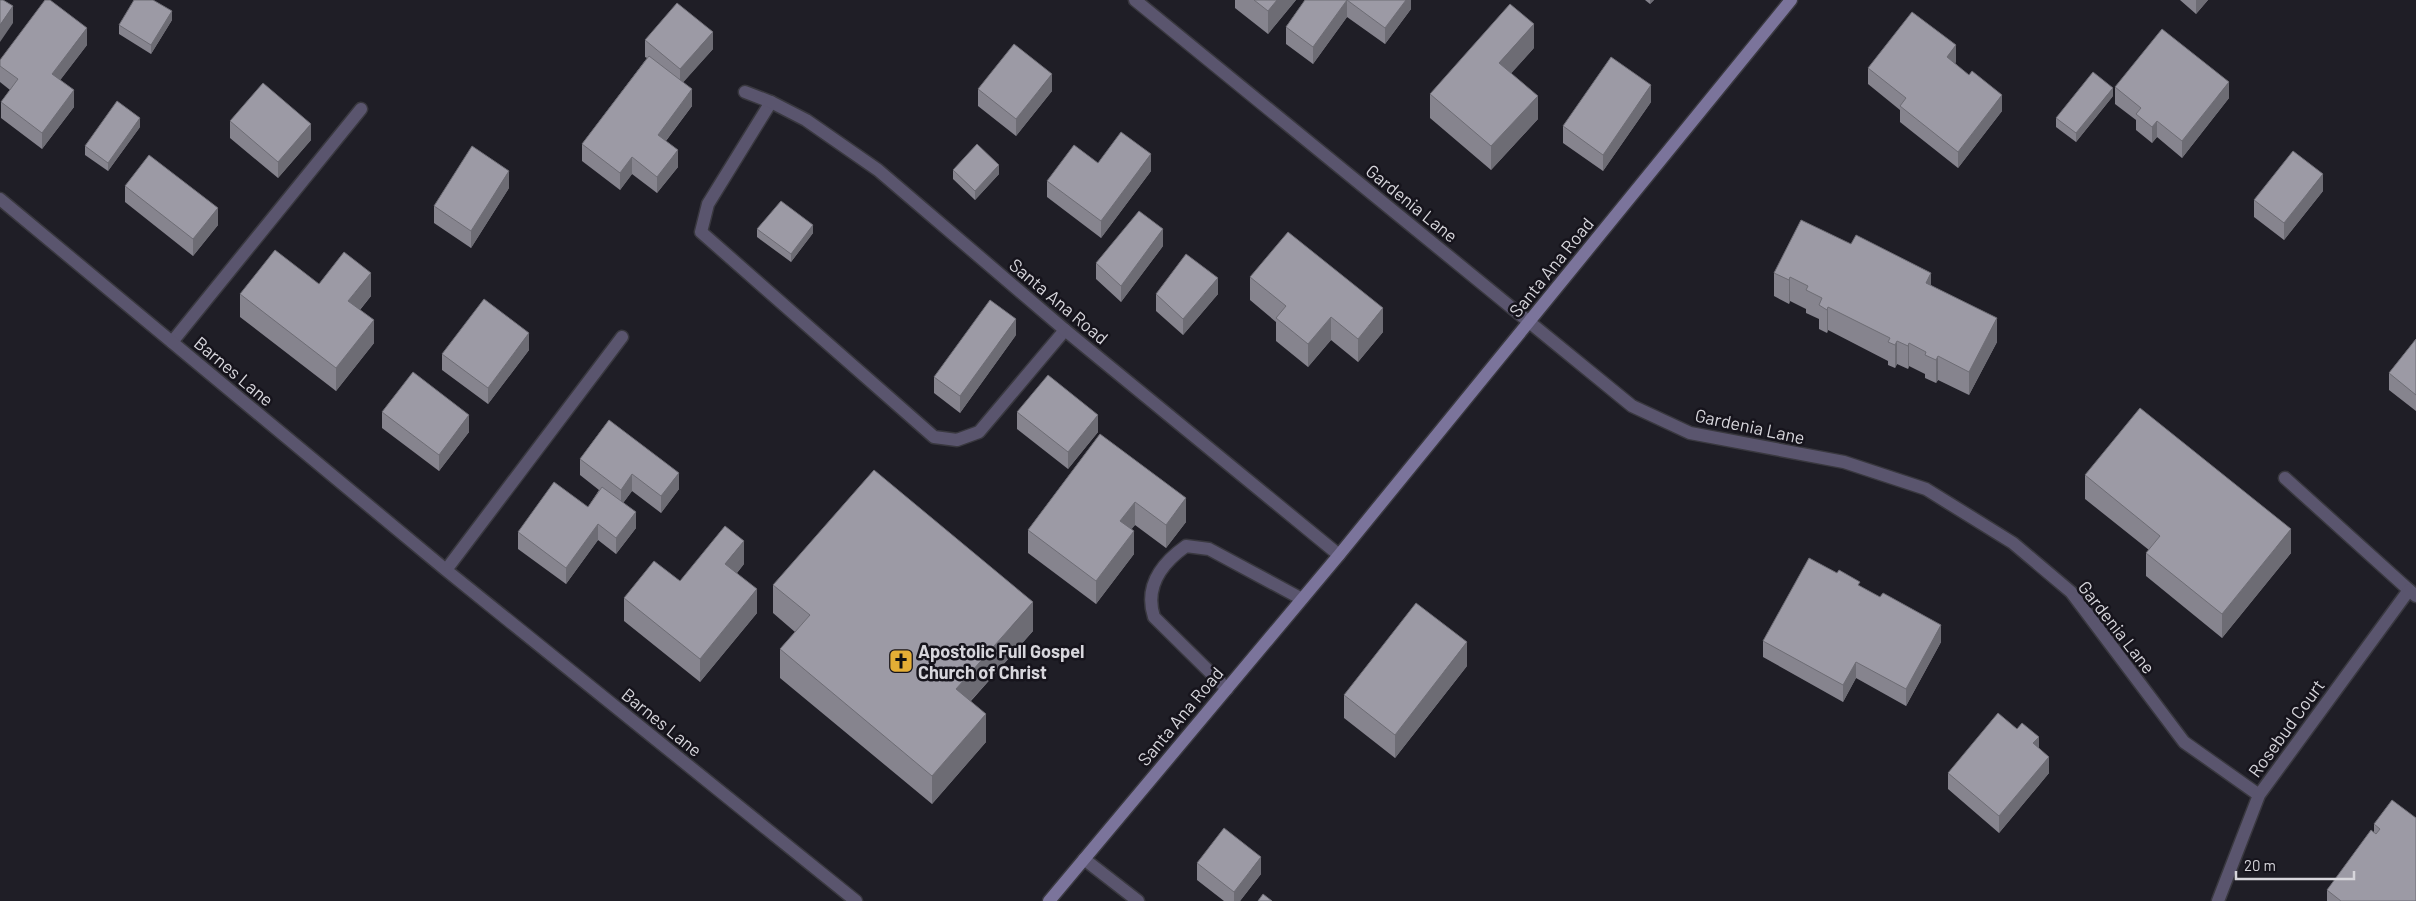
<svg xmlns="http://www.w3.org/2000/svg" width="2416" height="901" font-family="Barlow,sans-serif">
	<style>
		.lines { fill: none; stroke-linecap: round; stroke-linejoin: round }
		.lane-casing { stroke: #39383f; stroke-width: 15 }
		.street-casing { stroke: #39383f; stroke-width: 15 }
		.secondary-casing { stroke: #39383f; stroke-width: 15 }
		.lane { stroke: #5a556e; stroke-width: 12 }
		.street { stroke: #5a556e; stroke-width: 12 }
		.secondary { stroke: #7b749b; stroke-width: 12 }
		.wall { fill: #86848e }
		.shaded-wall { fill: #6d6c74 }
		.building { fill: #9c9aa5; stroke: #6d6c74 }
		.labels { text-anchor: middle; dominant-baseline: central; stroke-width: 5; stroke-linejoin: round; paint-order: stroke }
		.street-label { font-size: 18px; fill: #d7d6dc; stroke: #16141c }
		.poi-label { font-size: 18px; font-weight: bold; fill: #d7d6dc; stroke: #16141c; text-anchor: start }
	</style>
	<rect width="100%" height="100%" fill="#1f1e26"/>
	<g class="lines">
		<g class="lane-casing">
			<path id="lane" d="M771,102L708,204L701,232L934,437L957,440L979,432L1065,330
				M172,342L361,109
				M2285,478L2409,590
				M1227,689L1154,617C1144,586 1162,563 1186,546L1209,549L1302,599
				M1084,859L1138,901"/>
		</g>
		<g class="street-casing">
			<path id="street" d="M1135,0L1632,406L1690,433L1844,462L1926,489L2013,543L2071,592L2184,742L2259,795
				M745,92L771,102L806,120L878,170L1065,330L1339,555
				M0,199L446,570L856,901
				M446,570L622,337
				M2218,901L2259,795L2409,590L2416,596"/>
		</g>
		<g class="secondary-casing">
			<path id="secondary" d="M1049,901L1339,555L1791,0"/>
		</g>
		<use href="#lane" class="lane"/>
		<use href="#street" class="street"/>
		<use href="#secondary" class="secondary"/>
	</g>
	<path class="wall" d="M1235,0H1296L1268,34L1235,8Z
		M1305,0H1411V9L1385,44L1347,17L1313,64L1286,44V27Z
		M1645,0H1654L1650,4Z
		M2180,0H2208L2196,14Z
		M172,20L151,54L119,34V25Z
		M645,40L713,49L683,82L692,106L666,141L678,167L657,193L632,174L620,190L582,161V144L647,58L645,57Z
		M87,45L60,80L74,107L42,149L1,118V102L10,90L0,82V60Z
		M1534,48L1511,73L1538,119L1491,170L1430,118V94Z
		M1956,62L1955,63L2002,111L1958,168L1900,122V110L1868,84V68Z
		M2115,87L2229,98L2182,158L2157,137L2152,143L2136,130V120L2115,104Z
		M978,89L1052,91L1016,136L978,106Z
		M2113,96L2076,142L2056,127V118Z
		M1651,102L1603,171L1563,143V126Z
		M230,121L311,140L278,178L230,138Z
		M140,127L108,171L85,155V146Z
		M1098,163L1151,171L1101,238L1047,197V181Z
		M953,170L999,174L975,200L953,179Z
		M125,186L218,225L193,256L125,202Z
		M509,188L471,248L434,223V206Z
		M2323,191L2284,240L2254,217V200Z
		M757,229L813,233L791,262L757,237Z
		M1163,246L1121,302L1096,279V263Z
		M1774,273L1931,285L1997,342L1969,395L1938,380L1936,383L1925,378V374L1909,366L1908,369L1897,364L1895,368L1888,365V361L1828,330L1827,333L1819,329V319L1806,313V309L1790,301L1789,304L1774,296Z
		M1250,277L1383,332L1358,362L1331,340L1308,367L1276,341V322L1250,300Z
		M319,284L371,296L360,310L374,343L336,391L240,317V294Z
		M1156,294H1218L1183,335L1156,311Z
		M1016,335L960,413L934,393V377Z
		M2416,339V411L2389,390V373Z
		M529,350L488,404L442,370V354Z
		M382,412L469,432L439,471L382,428Z
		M1017,412L1098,432L1068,469L1017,429Z
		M609,420L679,489L661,513L632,491L623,503L636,528L616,554L598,540L566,584L518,549V532L588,507L599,490L580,475V459Z
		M1100,434L1186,522L1166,548L1135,525L1131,529L1134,554L1096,604L1028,553V530Z
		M2085,475L2291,553L2222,638L2146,576V553L2149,550L2085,499Z
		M744,564L737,573L757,613L700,682L624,621V598L680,581Z
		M773,585L1033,631L971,701L986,742L932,804L780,678V649L795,632L773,613Z
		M1860,586L1941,642L1906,706L1856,678L1843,702L1763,657V641Z
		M1467,666L1395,758L1344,718V695Z
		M2039,748L2049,773L1999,833L1948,789V773Z
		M2416,818V901H2327V890L2374,833V824Z
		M1197,863L1261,874L1240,901H1224L1197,880Z"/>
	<path class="shaded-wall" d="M1277,0H1296L1268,34V11Z
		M1347,0V17L1313,64V47Z
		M1406,0H1411V9L1385,44V28Z
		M1650,0H1654L1650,4Z
		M2196,0H2208L2196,14Z
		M13,6V23L0,42V25Z
		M172,11V20L151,54V45Z
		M1534,24V48L1499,87V63Z
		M87,28V45L52,91V74Z
		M713,32V49L680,86V69Z
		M1956,45V62L1947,73V57Z
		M1052,74V91L1016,136V119Z
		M2229,82V98L2182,158V141Z
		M1651,85V102L1603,171V155Z
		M2113,88V96L2076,142V133Z
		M692,89V106L658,151V135Z
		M74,90V107L42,149V133Z
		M2002,95V111L1958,168V152Z
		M1538,96V119L1491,170V146Z
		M140,118V127L108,171V163Z
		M2157,121V137L2152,143V127Z
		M311,124V140L278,178V162Z
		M678,150V167L657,193V177Z
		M1151,154V171L1101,238V221Z
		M632,157V174L620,190V173Z
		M999,165V174L975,200V191Z
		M509,171V188L471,248V231Z
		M2323,174V191L2284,240V223Z
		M218,208V225L193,256V239Z
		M813,225V233L791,262V254Z
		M1163,229V246L1121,302V286Z
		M371,273V296L348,324V301Z
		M1931,273V296L1926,283Z
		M1790,277V301L1789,304V280Z
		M1218,278V294L1183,335V319Z
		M1828,307V330L1827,333V310Z
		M1383,308V332L1358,362V339Z
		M1331,317V340L1308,367V344Z
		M1997,318V342L1969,395V372Z
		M1016,319V335L960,413V396Z
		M374,320V343L336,391V368Z
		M529,333V350L488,404V388Z
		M1897,341V364L1895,368V345Z
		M1909,343V366L1908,369V346Z
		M1938,356V380L1936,383V360Z
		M469,415V432L439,471V455Z
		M1098,415V432L1068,469V452Z
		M679,473V489L661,513V496Z
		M632,474V491L621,506V490Z
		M1186,498V522L1166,548V525Z
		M1135,502V525L1120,544V521Z
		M636,512V528L616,554V538Z
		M598,524V540L566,584V568Z
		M2291,529V553L2222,638V614Z
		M1134,531V554L1096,604V581Z
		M744,541V564L725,587V564Z
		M757,589V613L700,682V659Z
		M1033,602V631L956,717V689Z
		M1941,625V642L1906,706V689Z
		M1467,642V666L1395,758V735Z
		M1856,662V678L1843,702V685Z
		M986,714V742L932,804V776Z
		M2039,737V753L2033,743Z
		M2049,757V773L1999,833V816Z
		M1261,857V874L1240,901H1234V892Z"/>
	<path class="building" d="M0,0H3L13,6L0,25Z
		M45,0H50L87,28L52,74L74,90L42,133L1,102L18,79L0,66V60Z
		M134,0H153L172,11L151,45L119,25Z
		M1254,0H1277L1268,11Z
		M1305,0H1406L1385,28L1347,0L1313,47L1286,27Z
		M677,3L713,32L680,69L645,40Z
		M1510,4L1534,24L1499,63L1538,96L1491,146L1430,94Z
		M1912,12L1956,45L1947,57L1969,75L1972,71L2002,95L1958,152L1900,106L1906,98L1868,68Z
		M2162,29L2229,82L2182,141L2157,121L2152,127L2136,114L2141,108L2115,87Z
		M1014,44L1052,74L1016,119L978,89Z
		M649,56L692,89L658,135L678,150L657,177L632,157L620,173L582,144Z
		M1611,57L1651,85L1603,155L1563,126Z
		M2093,72L2113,88L2076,133L2056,118Z
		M263,83L311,124L278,162L230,121Z
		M117,101L140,118L108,163L85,146Z
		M1121,132L1151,154L1101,221L1047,181L1074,145L1098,163Z
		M977,144L999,165L975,191L953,170Z
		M472,146L509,171L471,231L434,206Z
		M2293,151L2323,174L2284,223L2254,200Z
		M149,155L218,208L193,239L125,186Z
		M781,201L813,225L791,254L757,229Z
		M1139,211L1163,229L1121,286L1096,263Z
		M1801,220L1851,244L1856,235L1931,273L1926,283L1997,318L1969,372L1938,356L1936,360L1925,355L1926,352L1909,343L1908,346L1897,341L1895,345L1888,342L1890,338L1828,307L1827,310L1819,305L1822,298L1806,290L1808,286L1790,277L1789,280L1774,273Z
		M1288,232L1383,308L1358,339L1331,317L1308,344L1276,318L1286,306L1250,277Z
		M275,250L319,284L344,252L371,273L348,301L374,320L336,368L240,294Z
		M1186,254L1218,278L1183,319L1156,294Z
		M484,299L529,333L488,388L442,354Z
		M990,300L1016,319L960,396L934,377Z
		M2416,339V395L2389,373Z
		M413,372L469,415L439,455L382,412Z
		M1048,375L1098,415L1068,452L1017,412Z
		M2140,408L2291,529L2222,614L2146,553L2160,536L2085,475Z
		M609,420L679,473L661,496L632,474L621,490L580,459Z
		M1100,434L1186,498L1166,525L1135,502L1120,521L1134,531L1096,581L1028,530Z
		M874,470L1033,602L956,689L986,714L932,776L780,649L810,615L773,585Z
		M554,482L588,507L602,487L636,512L616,538L598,524L566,568L518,532Z
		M725,526L744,541L725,564L757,589L700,659L624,598L654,561L680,581Z
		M1809,558L1837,573L1839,570L1860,582L1858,585L1880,597L1883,593L1941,625L1906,689L1856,662L1843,685L1763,641Z
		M1416,603L1467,642L1395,735L1344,695Z
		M1998,713L2017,729L2022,723L2039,737L2033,743L2049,757L1999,816L1948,773Z
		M2392,800L2416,818V901H2341L2327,890L2371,830L2376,834L2380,829L2374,824Z
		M1224,828L1261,857L1234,892L1197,863Z
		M1263,894L1272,901H1258Z"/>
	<defs>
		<g id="church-square" transform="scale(1.25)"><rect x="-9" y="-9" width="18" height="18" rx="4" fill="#e4ae35" stroke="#16141c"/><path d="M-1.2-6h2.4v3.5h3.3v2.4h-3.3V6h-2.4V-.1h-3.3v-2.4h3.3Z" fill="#111"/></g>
	</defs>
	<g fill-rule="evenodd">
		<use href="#church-square" x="901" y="661"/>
	</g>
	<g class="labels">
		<g class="street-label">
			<text transform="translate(1412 203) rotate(39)">Gardenia Lane</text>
			<text transform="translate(1551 267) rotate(-51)">Santa Ana Road</text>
			<text transform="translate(1059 301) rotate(40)">Santa Ana Road</text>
			<text transform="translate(234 371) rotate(40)">Barnes Lane</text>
			<text transform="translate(1750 426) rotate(12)">Gardenia Lane</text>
			<text transform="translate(2117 627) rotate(52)">Gardenia Lane</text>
			<text transform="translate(1180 716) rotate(-50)">Santa Ana Road</text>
			<text transform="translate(662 722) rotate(39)">Barnes Lane</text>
			<text transform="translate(2286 728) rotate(-54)">Rosebud Court</text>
		</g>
		<g class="poi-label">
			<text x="918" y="651">Apostolic Full Gospel<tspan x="918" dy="21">Church of Christ</tspan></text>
		</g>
	</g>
	<path d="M2236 871v8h118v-8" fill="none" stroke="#d7d6dc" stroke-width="2.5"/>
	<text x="2244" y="871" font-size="15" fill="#d7d6dc" stroke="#16141c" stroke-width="4" paint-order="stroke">20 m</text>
</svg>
